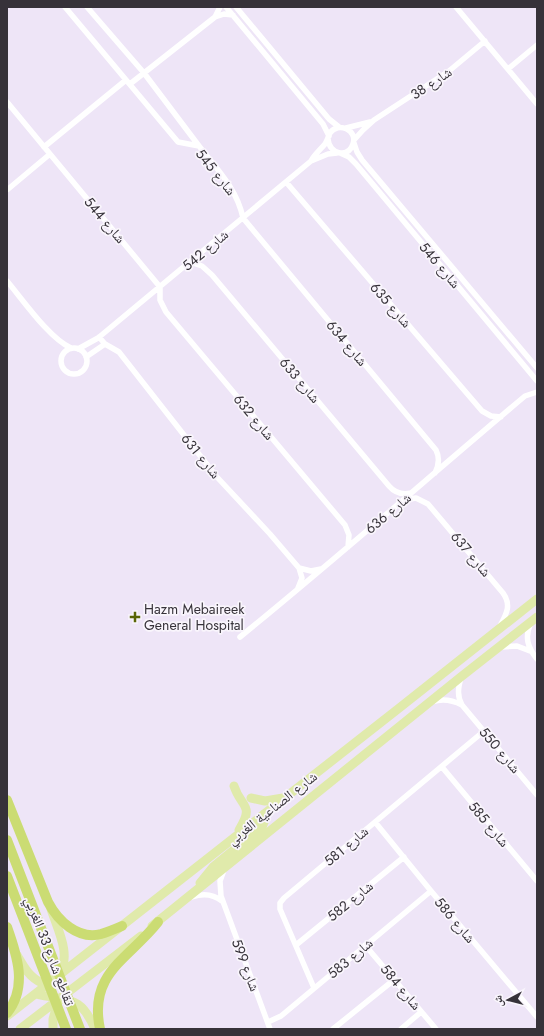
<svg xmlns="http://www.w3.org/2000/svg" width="544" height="1036" font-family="Jost,'Noto Naskh Arabic',sans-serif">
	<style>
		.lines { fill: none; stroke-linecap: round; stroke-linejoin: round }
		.street { stroke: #fff; stroke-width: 5.5 }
		.primary { stroke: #e0eaab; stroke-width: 9 }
		.highway { stroke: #cbdc73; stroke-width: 10 }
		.poi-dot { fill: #596406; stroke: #f9f5fc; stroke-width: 1.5 }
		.labels { text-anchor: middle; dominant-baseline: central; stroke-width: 3.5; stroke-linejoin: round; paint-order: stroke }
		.street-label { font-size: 14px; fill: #363239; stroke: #f9f5fc }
		.poi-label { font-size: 14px; fill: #363239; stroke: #f9f5fc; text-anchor: start }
	</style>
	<rect width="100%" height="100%" fill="#eee5f7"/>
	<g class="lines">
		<path class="street" d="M65,7L178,142L199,146C217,169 237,189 243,218L436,450C440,458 439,465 435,473
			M87,7L144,73L199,146
			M226,7L323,124L329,136
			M236,7L329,119L339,127
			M456,7L537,104
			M215,17L220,7
			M508,69L537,45
			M130,84L215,17L224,14L233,15
			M7,102L160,287V300L166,312L345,525L349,535L348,547
			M346,128L370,122
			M354,140L363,130L374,120L449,71L485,41
			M354,143L357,152L362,160L537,368
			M44,147L126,80
			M340,153L349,157L356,164L537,381
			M311,161L328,154L337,153
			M286,182L482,411L491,416L501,417
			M7,190L50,154
			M190,262L202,266L212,275L389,486C395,493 402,495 411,493
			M7,281C23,300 49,338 71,348
			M105,344L119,352L216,476L270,534L299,568L302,578L298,588
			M61 361a13 13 0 1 1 26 0a13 13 0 1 1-26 0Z
			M78,349L98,338L311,161C314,155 320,150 325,144C327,141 328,137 330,133C338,121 358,130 353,144C348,159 329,154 328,139
			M86,357L105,344L99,337
			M404,500L416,498L428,504L503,593C512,605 506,615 500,626
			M299,568L311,571L321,569
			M531,623C524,637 528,648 537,659
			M240,637C336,559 430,476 525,396L537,392
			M502,647L517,646L530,651
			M461,678C458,688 457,696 462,705L537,795
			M432,702C443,698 452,700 462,705
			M442,767L537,881
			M375,822L431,891L537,1017
			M224,870L220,881L221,896L270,1029
			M192,897C203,893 213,894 222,901
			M296,945L404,857
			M365,945L436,1029
			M314,988L280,909V903L284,898L484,731
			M268,1022L281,1016L431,891
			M333,1029L395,979
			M401,1029L421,1012"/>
		<path class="primary" d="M234,786C241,808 255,804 239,830
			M251,798L265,801L283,798
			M200,883L213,867L262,827L265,820L264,814
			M51,909C57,928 73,957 58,975
			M152,926L462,676L537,617
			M17,955C24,967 29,977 42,983L52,980
			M36,994C68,1002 80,994 95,1029
			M7,1016C183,877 361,739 537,599
			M20,1029L141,936
			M53,1029V1019L58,1002"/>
		<path class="highway" d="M7,800L48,902C58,921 78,940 101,934C108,932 115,929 122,926
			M7,840L80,1029
			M7,876L66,1029
			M7,927C17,955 28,987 7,1013
			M100,1029C88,973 129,959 158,922"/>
	</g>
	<path class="poi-dot" d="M133 611h4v4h4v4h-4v4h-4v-4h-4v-4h4z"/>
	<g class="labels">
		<g class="street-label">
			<text transform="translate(431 83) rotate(-34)">شارع 38</text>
			<text transform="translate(216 172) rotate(51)">شارع 545</text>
			<text transform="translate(105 220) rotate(50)">شارع 544</text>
			<text transform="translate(205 250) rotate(-40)">شارع 542</text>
			<text transform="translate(440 265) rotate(50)">شارع 546</text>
			<text transform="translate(391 305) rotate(49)">شارع 635</text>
			<text transform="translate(347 343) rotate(50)">شارع 634</text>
			<text transform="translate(300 380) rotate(50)">شارع 633</text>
			<text transform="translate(254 417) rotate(50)">شارع 632</text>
			<text transform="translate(201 456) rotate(51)">شارع 631</text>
			<text transform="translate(388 513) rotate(-40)">شارع 636</text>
			<text transform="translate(471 554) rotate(50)">شارع 637</text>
			<text transform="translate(500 750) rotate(50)">شارع 550</text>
			<text transform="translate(272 808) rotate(-38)">شارع الصناعية الغربي</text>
			<text transform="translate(489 824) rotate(50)">شارع 585</text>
			<text transform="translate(346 846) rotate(-40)">شارع 581</text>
			<text transform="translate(350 901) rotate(-39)">شارع 582</text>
			<text transform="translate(455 920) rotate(50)">شارع 586</text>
			<text transform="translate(50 951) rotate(69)">تقاطع شارع 33 الغربي</text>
			<text transform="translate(350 958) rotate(-40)">شارع 583</text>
			<text transform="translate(246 965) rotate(69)">شارع 599</text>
			<text transform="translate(401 987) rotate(50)">شارع 584</text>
		</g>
		<g class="poi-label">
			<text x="144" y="609">Hazm Mebaireek<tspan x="144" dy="16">General Hospital</tspan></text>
		</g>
	</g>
	<rect width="544" height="1036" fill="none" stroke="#363239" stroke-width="16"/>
	<g transform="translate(508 1000) rotate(263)" stroke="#f9f5fc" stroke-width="3" paint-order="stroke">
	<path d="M0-3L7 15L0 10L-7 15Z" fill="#363239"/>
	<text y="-6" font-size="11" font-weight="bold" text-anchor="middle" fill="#363239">ش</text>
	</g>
</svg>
